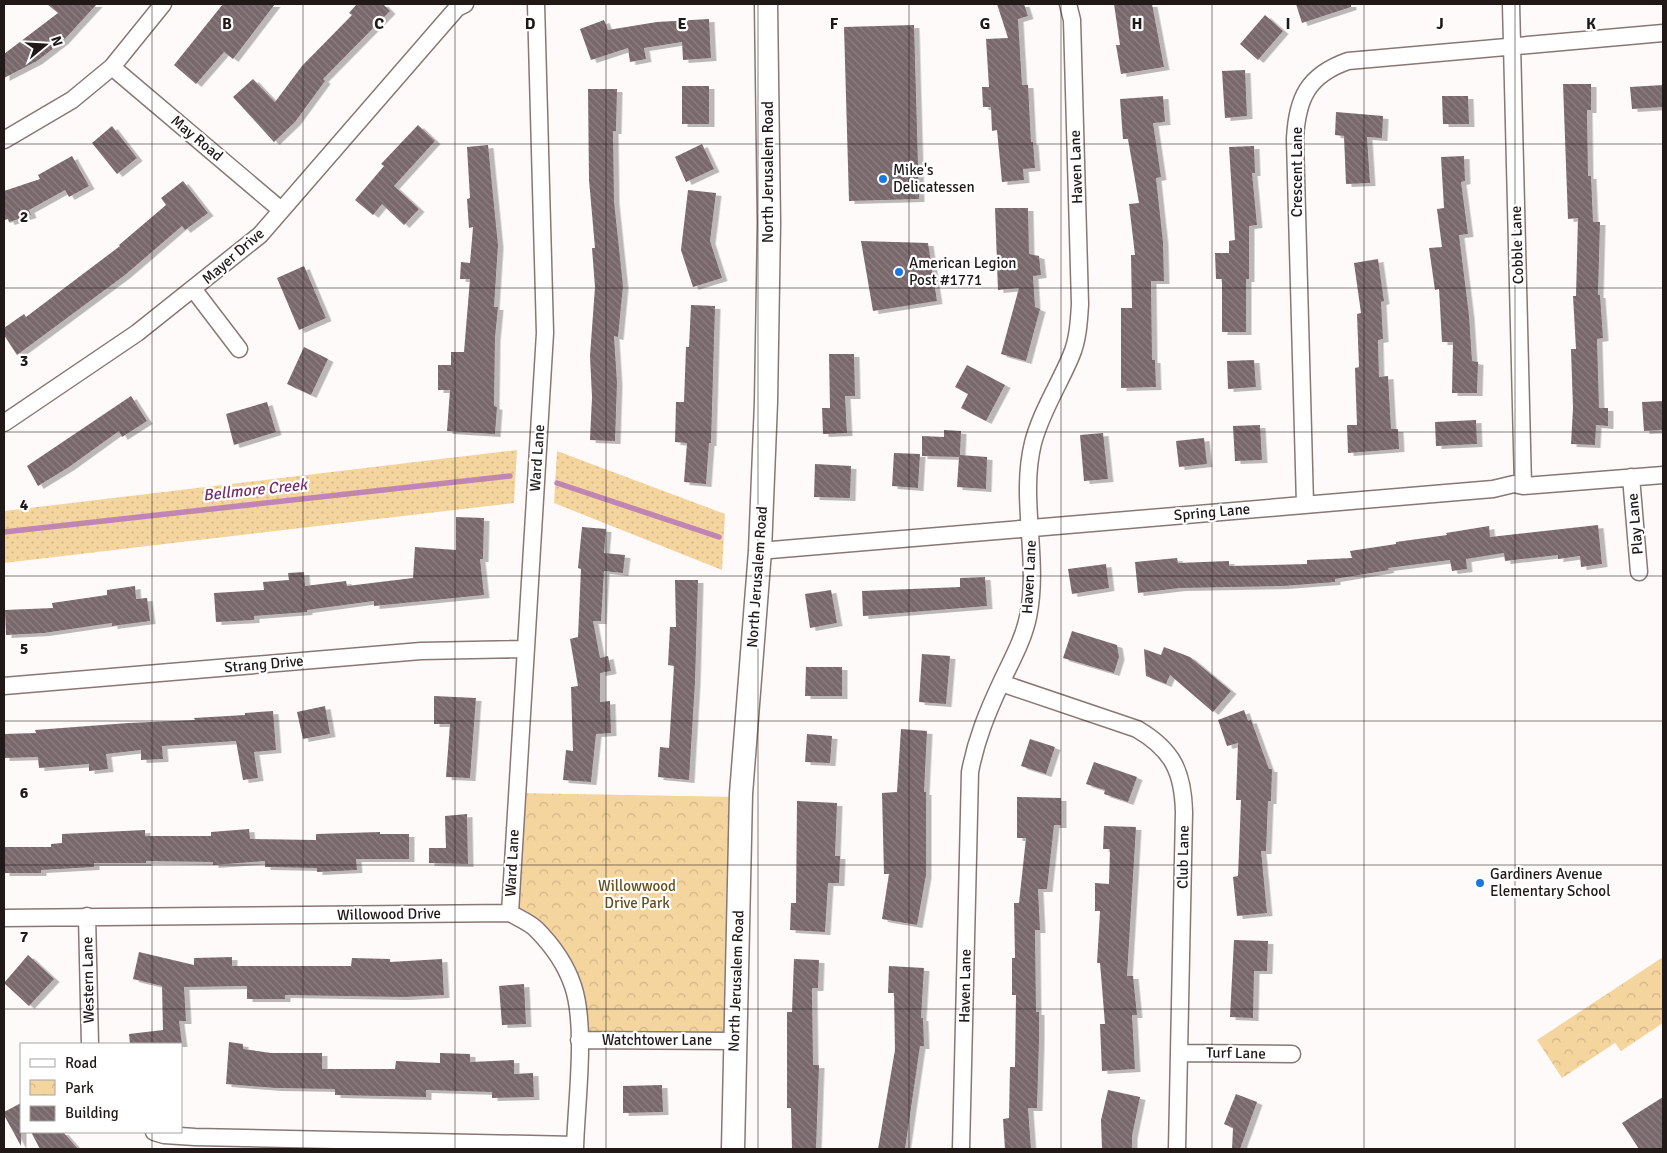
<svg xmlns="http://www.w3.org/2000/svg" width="1667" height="1153" font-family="Signika,sans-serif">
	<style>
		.grass { fill: url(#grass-dots) }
		.park { fill: url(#park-crowns) }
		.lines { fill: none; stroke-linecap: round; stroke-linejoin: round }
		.stream { stroke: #c185b3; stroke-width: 5.5 }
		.building { fill: url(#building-back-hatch); filter: url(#shadow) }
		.minor-casing { stroke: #897774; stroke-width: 19 }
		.secondary-casing { stroke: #897774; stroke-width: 25 }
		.minor { stroke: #fff; stroke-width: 16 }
		.secondary { stroke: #fff; stroke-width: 22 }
		.grid { fill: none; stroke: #201918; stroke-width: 1; stroke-opacity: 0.55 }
		.poi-dot { fill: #1978e1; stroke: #fff; stroke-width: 2 }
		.labels { text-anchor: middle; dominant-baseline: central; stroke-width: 4.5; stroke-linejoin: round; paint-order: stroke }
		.street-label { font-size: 15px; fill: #201918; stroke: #fff }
		.poi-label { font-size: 15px; fill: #201918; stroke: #fff; text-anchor: start }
		.park-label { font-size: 15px; fill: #6a4f1d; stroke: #fff }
		.water-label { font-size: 16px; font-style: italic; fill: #762e6a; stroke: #fff }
		.grid-label { font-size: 16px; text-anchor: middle; font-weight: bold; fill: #201918; stroke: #fff; stroke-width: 4.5; stroke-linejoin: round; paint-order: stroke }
	</style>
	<defs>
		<pattern id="grass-dots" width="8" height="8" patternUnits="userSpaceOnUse" patternTransform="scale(1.25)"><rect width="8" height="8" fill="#f5d59e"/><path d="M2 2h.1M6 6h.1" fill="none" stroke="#d2b687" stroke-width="1.8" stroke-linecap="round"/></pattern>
		<pattern id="park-crowns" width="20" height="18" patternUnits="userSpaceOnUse" patternTransform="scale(1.25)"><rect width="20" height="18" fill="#f5d59e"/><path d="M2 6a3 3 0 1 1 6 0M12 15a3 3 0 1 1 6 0" fill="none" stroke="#d2b687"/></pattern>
		<pattern id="building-back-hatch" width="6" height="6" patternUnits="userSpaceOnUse" patternTransform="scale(1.25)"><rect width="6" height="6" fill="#78676b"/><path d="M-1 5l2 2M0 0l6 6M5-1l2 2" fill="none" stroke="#8c8083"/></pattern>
		<filter id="shadow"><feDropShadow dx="5.5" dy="3" stdDeviation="0" flood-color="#0004"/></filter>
	</defs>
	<rect width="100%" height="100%" fill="#fffafa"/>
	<path class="grass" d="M517,450L514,503L4,563V511Z
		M557,451L725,514L722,570L554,503Z"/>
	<path class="park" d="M517,793L739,797L732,1040L581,1041L558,954L511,912Z
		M1663,957V1023L1621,1051L1615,1043L1562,1078L1537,1040Z"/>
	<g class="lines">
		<path class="stream" d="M557,483L719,537
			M4,532L510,476"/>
	</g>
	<path class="building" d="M47,4H97L63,41L37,61L4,78V54L58,13Z
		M223,4H275L233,59L224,52L196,84L174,65Z
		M357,4H383L390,11L323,79L325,81L295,122L274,142L233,97L253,79L275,102L302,66L352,15L349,13Z
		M997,4H1024L1028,16L1018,19L1022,85H1028L1031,142H1033L1035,168L1023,169L1024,180L1002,182L997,130L992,131L991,107H983L982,87H989L986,39L1008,38Z
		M1114,4H1152L1164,67L1121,74L1116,45H1120Z
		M1296,4H1351V7L1302,23Z
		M1265,15L1283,31L1258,60L1240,44Z
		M709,19L711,58L683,60L682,42L644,48L646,59L630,62L628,48L591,60L580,29L604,20L608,30L657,22Z
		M914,25L919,199L849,201L844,27Z
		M1245,70L1247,116L1225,118L1222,71Z
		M1563,84H1591V110H1587L1588,176H1591L1593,222H1600L1598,295H1600L1603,338L1597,339L1599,408H1608V426L1596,425L1595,445L1571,444L1573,408L1571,349H1576L1573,296H1576L1578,218L1568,219Z
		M1663,85V107L1632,109L1630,87Z
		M682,86H709V124H682Z
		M588,89H617L616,131H613L614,201L623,286L618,337L614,336L617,383L615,441L590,440L592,397L590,356L595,287L592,248H595L589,180Z
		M1163,96L1165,122L1153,123L1161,177L1156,178L1163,242L1164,281H1151L1152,360H1155L1156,387L1121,388V308H1132L1131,255H1135L1129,204L1139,203L1128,139H1123L1120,99Z
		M1442,96H1468L1469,124H1443Z
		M1336,112L1383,116L1382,138L1367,137L1370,183L1346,184L1344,136L1335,135Z
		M418,125L435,141L394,186L419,209L404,225L382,204L373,215L355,200L384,166L381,164Z
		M112,126L137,158L117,174L92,143Z
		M702,144L714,169L686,182L675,157Z
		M488,145L498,245L494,307H498L495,338L494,406L497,407L495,434L447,431L450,390H438V365H451V352H464L470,279H460L461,262L470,263L473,227L469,228L467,199L470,198L467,147Z
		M1254,146L1255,173H1252L1257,225L1249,226V279H1246V332H1222V279H1216L1215,253H1229V241L1235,240L1229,147Z
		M72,156L89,186L69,197L65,190L29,210L31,215L9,222L8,219L4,220V191L40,179L38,175Z
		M1464,156L1465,181L1461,182L1468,234L1459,235L1469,315L1472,361L1478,362L1477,393H1452L1453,342H1442L1439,289L1435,290L1429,248L1442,247L1437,209L1444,208L1441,157Z
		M183,181L208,213L185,230L182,226L125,275L17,355L4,335V328L24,314L26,317L120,246L119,245L166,205L161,198Z
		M688,190L716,193L710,241L722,278L693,287L681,250Z
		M995,208H1028L1029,254L1039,256L1041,275L1033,276L1035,307L1040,309L1026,361L1001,354L1019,288L998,290Z
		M861,241L928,243L937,301L873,311Z
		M1378,259L1384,301L1381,302L1383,339L1378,340L1379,377L1388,376L1391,429H1398L1399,449L1348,453L1347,425H1357L1355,368L1359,367L1357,314L1361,313L1354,263Z
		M304,266L326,318L299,330L277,278Z
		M691,305L715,306L711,443H709L706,484L684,482L687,443L675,442L676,402H684L686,347H689Z
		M304,347L328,359L311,395L287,384Z
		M829,354H854L855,396H845L847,433L823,434L822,408H830Z
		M1254,360L1256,387L1228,389L1227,361Z
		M967,365L1005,385L986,421L961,408L968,394L955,387Z
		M131,396L147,421L122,437L119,431L69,467L38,486L27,466Z
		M1663,401V430L1644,431L1642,402Z
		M267,402L276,432L234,445L226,414Z
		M1476,420L1477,444L1436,446L1435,422Z
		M1260,425L1262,460L1235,461L1233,426Z
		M944,430L961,431L960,455L987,457L986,489L957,487L959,457L922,456V436L944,437Z
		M1103,433L1108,479L1084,481L1080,435Z
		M1204,438L1207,464L1179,467L1176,441Z
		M894,453L920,454L918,488L892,486Z
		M815,464L851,466L850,498L814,497Z
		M456,517L484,518L483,559H480L484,595L374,606V601L307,610V612L254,616V620L216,622L214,593L264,590L263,582L289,580L288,573L304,572L305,586L346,581L347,586L413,578L415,547L456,550Z
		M1598,525L1602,564L1581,567L1580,556L1558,559V555L1505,561L1504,553L1466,559L1467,569L1452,571L1450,560L1388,568L1389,570L1335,579V582L1283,586L1180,588L1138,593L1135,562L1177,558L1178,563L1229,561V566L1307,564V560L1352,558L1350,551L1396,544V542L1447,535L1446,533L1489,526L1490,537Z
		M582,527L606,529L604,553L625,555L623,573L604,571L601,621H593L600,658L608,656L611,671L600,673V702L610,701L611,733L596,734L591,782L563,780L566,750L573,751L571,687L578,686L570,639L578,637L581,569L578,568Z
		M1106,564L1109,588L1072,594L1068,569Z
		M985,577L987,606L863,616L862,591L960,587V578Z
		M675,580H698L695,682L689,780L658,777L660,747L669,748L674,666L668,665L670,627H676Z
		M135,586L136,599L147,598L150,621L112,626V623L44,633L6,635L5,610L53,608L52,603L107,595V590Z
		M831,590L837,623L810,628L805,594Z
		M1072,631L1117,645L1119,657L1114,673L1063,658Z
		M1164,647L1190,657L1231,691L1213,712L1170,675L1166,684L1146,676L1144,649L1161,655Z
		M922,654L950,656L946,704L919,702Z
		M806,667H842V696H805Z
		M434,696L476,698L470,778L446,777L450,724H434Z
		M325,706L330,734L303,739L297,712Z
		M1244,710L1248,721L1251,720L1269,769H1272L1271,801H1268L1266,851H1261L1267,913L1237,916L1233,877L1238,876L1241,800H1236L1238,743L1227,746L1218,720Z
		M273,711L276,750L254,752L258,778L243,780L236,741L162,746L163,759L141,760V750L106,754L108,769L89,771V764L39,768L38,757L4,758V734L36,733L35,730L129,723L195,720L194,718L245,715V713Z
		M901,729L927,731L924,792H926V875L917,925L882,919L889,874H884L882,793L897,792Z
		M807,734L832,736L830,763L805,762Z
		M1030,739L1055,747L1046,774L1021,766Z
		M1094,762L1137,777L1128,802L1104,794L1105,790L1086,784Z
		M1017,797L1061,798V825H1054L1047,889H1038L1040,930H1035L1036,1012H1039V1040L1037,1108H1028L1031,1149H1005L1003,1119L1009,1118L1010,1067H1015L1016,995H1012V958H1015L1014,903H1019L1026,838H1017Z
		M797,801L837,803L835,856H840L839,883H828L825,932L790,930L791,903H796Z
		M467,814L468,864L429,863V848H446L445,816Z
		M1104,826L1136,827L1127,976H1133L1137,1015H1132L1135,1069L1102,1071L1100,1024H1105L1100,963H1097L1100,911H1095V883L1109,884L1110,849H1103Z
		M249,829L250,839L316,840V834L380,832V834H409V859H356L357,870L317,872V868L265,867V861L213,865V862L146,861V863H94V867L41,870V873H4V847H51V844L62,843V834L145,830V836H211V832Z
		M1234,940L1268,941L1267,971H1254L1253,1018L1230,1017Z
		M139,952L194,965V958L232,957V966H351L352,958L390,959V962L442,959L444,995L404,997L285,995V999H247V986L184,987L186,1021H179L182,1044H130L129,1034L163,1030L162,986L133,979Z
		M28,955L54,979L29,1006L4,983Z
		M794,959L819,960L818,988H812L813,1065H819L816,1149H792L791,1108H787V1012H792Z
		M889,966L924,968L921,1018H923L924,1046H920L905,1149H878L895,1050L894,993H888Z
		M524,984L526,1024L502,1025L499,986Z
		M229,1042L243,1044V1049L271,1053H322V1069H395L396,1061L440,1063V1053L470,1054V1062L514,1060V1074L533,1073L534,1097L492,1098V1092L426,1090V1097L335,1095V1089L276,1088L226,1084Z
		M662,1085L663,1112L623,1113V1086Z
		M1108,1090L1140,1097L1132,1136V1149H1102L1101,1120Z
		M1236,1094L1257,1102L1240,1149H1232L1233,1128L1224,1124Z
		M1663,1097V1149H1639L1622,1123Z
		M21,1103V1146L4,1115V1112Z
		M31,1132H63L78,1149H40Z"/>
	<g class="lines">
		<g class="minor-casing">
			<path id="minor" d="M1511,4L1523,486
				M112,67L281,210
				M4,140L72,100L112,67L163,4
				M194,290L239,349
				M4,423L137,333L260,235L457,8L465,4
				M1631,477L1639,572
				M1305,504L1295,139C1297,98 1308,75 1348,61L1663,33
				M760,551L1493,489L1514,484L1523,486L1663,475
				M1001,683L1137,729C1173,750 1183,772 1184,812L1177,1149
				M4,686L421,651L524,649
				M510,913L545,333L536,4
				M87,916L90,1044
				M4,918L510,913C518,918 529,922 536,929C551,944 566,965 573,986C587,1027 576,1104 575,1149
				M579,1040L734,1041
				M1179,1053L1292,1054
				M154,1132L164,1135L195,1137L575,1145
				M961,1149L970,772C976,740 987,713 1001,683C1011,661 1023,641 1028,617C1040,560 1019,499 1033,443C1041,412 1059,385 1071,356C1078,340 1079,321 1080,304L1072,20L1068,4"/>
		</g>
		<g class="secondary-casing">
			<path id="secondary" d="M733,1149L741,794L760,551L766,402L769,223L766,4"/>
		</g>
		<use href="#minor" class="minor"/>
		<use href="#secondary" class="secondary"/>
	</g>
	<path class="grid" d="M152,4V1044M303,4V1149M455,4V1149M606,4V1149M758,4V1149M909,4V1149M1061,4V1149M1212,4V1149M1364,4V1149M1515,4V1149M4,144H1663M4,288H1663M4,432H1663M4,576H1663M4,721H1663M4,865H1663M4,1009H1663M152,1132V1149"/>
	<g class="poi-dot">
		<circle cx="883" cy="179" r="5"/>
		<circle cx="899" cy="272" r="5"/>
		<circle cx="1480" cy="883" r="5"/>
	</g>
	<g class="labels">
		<g class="street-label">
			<text transform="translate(197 138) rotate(40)">May Road</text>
			<text transform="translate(1076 167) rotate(-92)">Haven Lane</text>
			<text transform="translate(768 172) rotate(-90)">North Jerusalem Road</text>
			<text transform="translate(1297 172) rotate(-90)">Crescent Lane</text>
			<text transform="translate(1517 245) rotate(-92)">Cobble Lane</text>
			<text transform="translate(233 256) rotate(-41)">Mayer Drive</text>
			<text transform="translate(537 458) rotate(-86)">Ward Lane</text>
			<text transform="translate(1212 512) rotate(-5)">Spring Lane</text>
			<text transform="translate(1635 524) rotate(-95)">Play Lane</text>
			<text transform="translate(757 577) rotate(-86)">North Jerusalem Road</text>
			<text transform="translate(1029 577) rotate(-87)">Haven Lane</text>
			<text transform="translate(264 664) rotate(-5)">Strang Drive</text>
			<text transform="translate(1183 857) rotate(-89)">Club Lane</text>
			<text transform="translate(512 863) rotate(-87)">Ward Lane</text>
			<text transform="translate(389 914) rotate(-1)">Willowood Drive</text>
			<text transform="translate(88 980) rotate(-91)">Western Lane</text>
			<text transform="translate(736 981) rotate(-88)">North Jerusalem Road</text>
			<text transform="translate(965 986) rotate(-89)">Haven Lane</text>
			<text x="657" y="1040">Watchtower Lane</text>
			<text transform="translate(1236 1053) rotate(1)">Turf Lane</text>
		</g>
		<g class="poi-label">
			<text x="893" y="170">Mike's<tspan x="893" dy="17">Delicatessen</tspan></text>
			<text x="909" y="263">American Legion<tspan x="909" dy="17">Post #1771</tspan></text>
			<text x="1490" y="874">Gardiners Avenue<tspan x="1490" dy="17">Elementary School</tspan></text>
		</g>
		<g class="park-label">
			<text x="637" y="886">Willowwood<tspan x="637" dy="17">Drive Park</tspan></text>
		</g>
		<g class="water-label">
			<text transform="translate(255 490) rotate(-6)">Bellmore Creek</text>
		</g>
	</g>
	<g class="grid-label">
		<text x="227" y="29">B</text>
		<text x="379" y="29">C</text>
		<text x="530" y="29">D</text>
		<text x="682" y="29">E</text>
		<text x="834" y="29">F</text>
		<text x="985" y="29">G</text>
		<text x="1137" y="29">H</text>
		<text x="1288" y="29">I</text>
		<text x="1440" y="29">J</text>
		<text x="1591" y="29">K</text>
		<text x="24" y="222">2</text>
		<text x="24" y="366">3</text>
		<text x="24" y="510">4</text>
		<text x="24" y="654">5</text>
		<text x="24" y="798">6</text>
		<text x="24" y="942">7</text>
	</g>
	<rect width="1667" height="1153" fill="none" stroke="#201918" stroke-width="10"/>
	<rect x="20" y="1043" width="162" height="90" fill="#ffffff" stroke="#a6a3a3"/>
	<rect x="30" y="1059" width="25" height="8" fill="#ffffff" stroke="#a6a3a3"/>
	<text x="65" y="1068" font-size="15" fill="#201918">Road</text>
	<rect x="30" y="1080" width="25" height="15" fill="url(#park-crowns)" stroke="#a6a3a3"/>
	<text x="65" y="1093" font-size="15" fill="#201918">Park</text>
	<rect x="30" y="1106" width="25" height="15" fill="url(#building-back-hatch)" stroke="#a6a3a3"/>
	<text x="65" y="1118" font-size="15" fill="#201918">Building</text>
	<g transform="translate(45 45) rotate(72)" stroke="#ffffff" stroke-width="4" paint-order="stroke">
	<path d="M0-4L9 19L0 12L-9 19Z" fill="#201918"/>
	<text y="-8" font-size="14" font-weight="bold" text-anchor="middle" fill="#201918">N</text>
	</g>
</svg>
